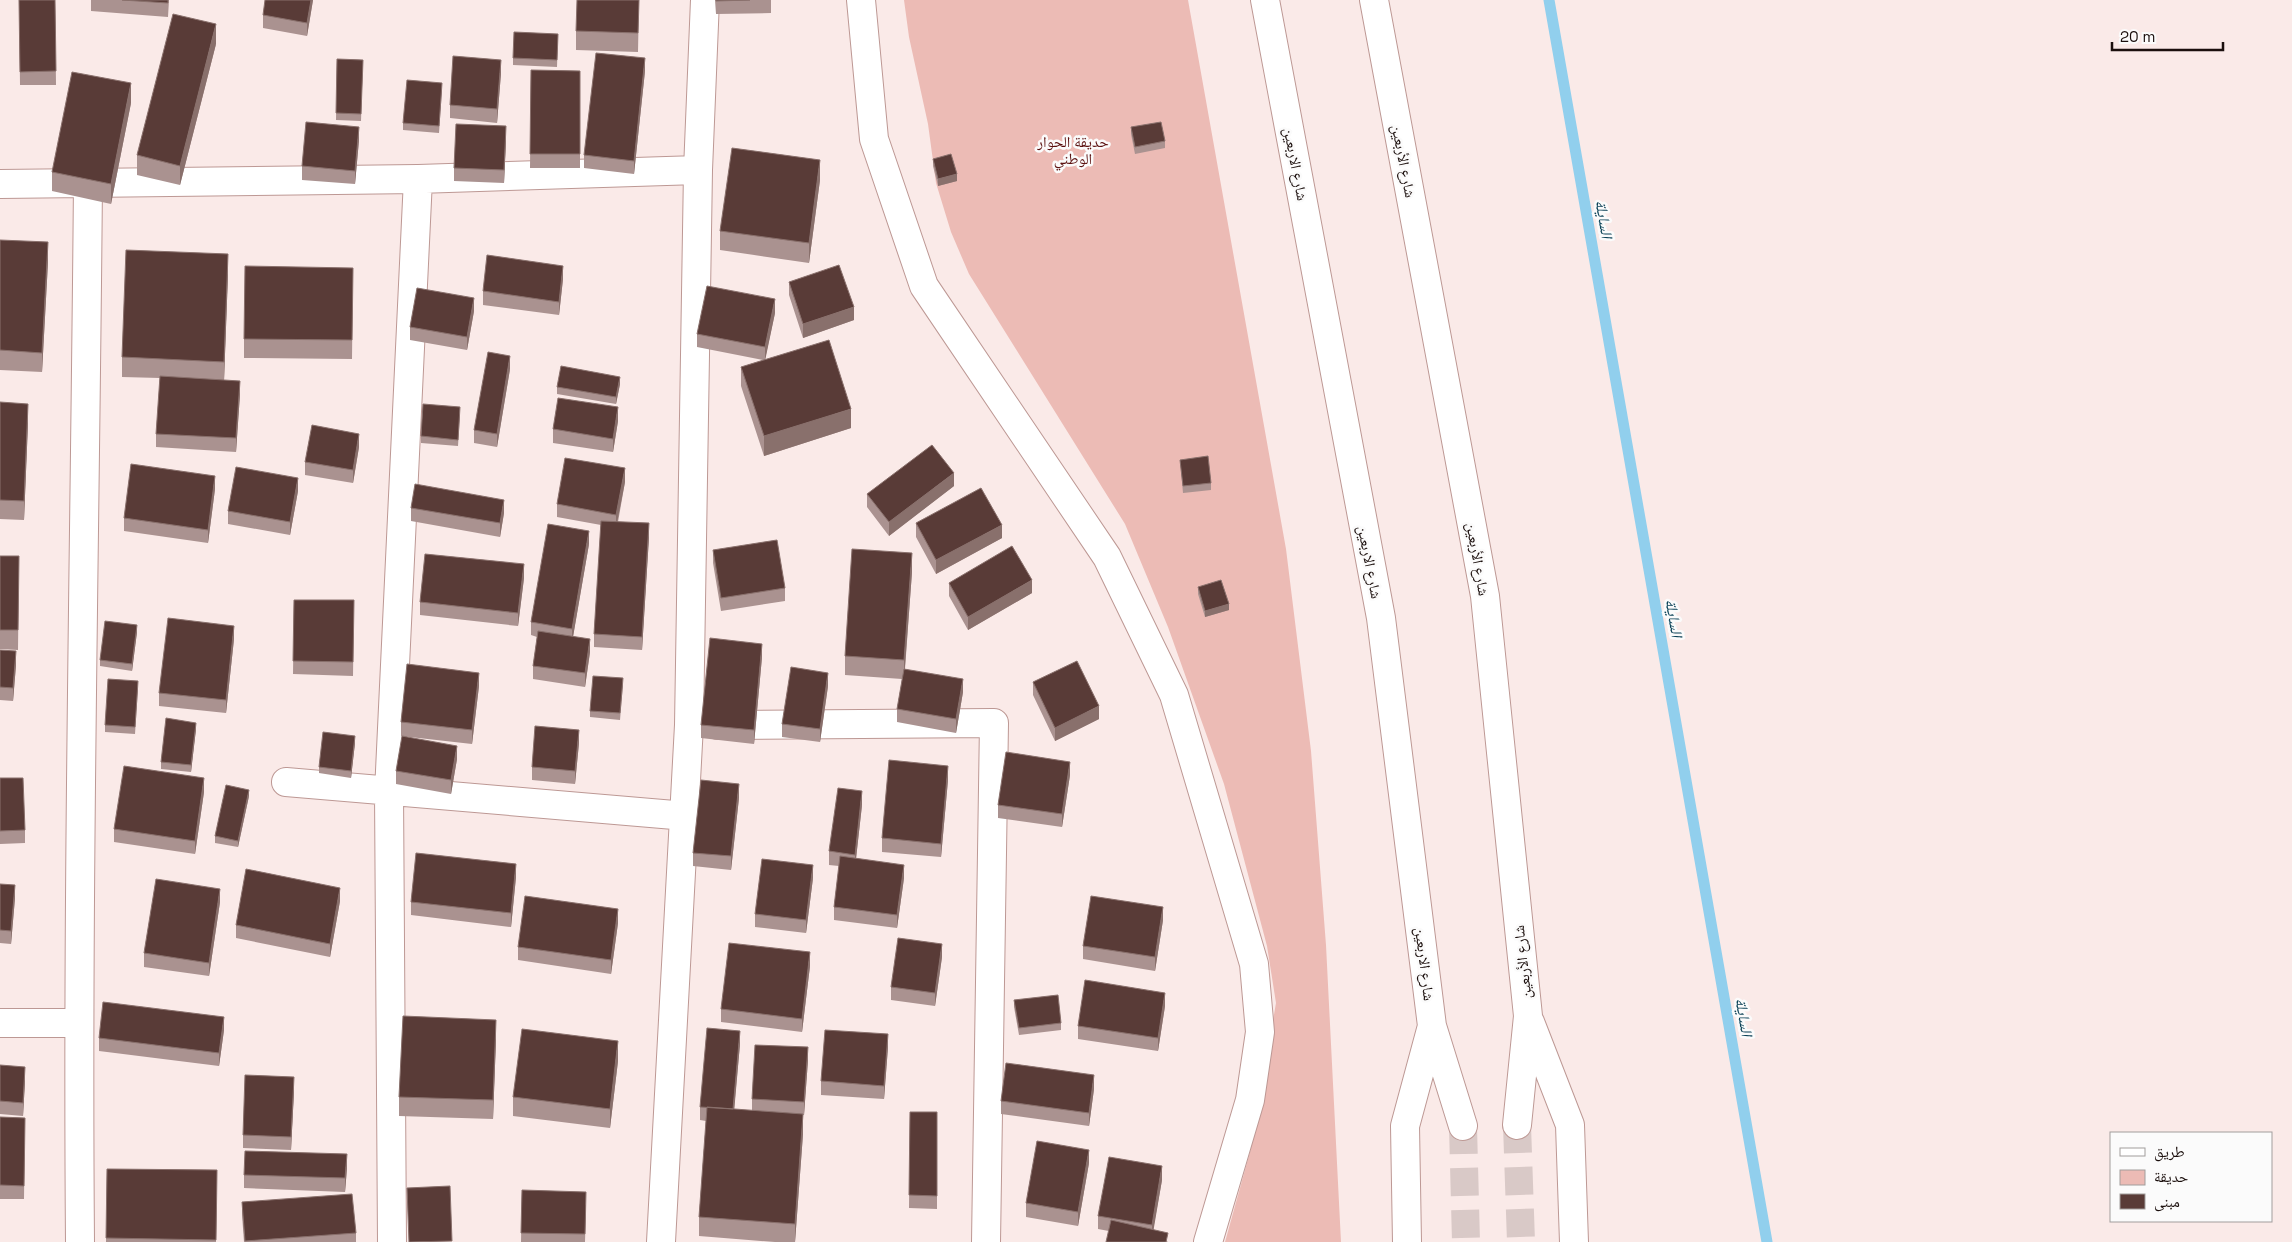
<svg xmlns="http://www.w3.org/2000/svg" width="2292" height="1242" font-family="'Space Grotesk','Noto Naskh Arabic',sans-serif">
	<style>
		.green { fill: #ecbbb5 }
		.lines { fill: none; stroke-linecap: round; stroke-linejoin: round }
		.stream { stroke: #91cfed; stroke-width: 11 }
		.secondary-tunnel { stroke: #d9c9c7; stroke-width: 28; stroke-dasharray: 28 14; stroke-linecap: butt }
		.street-casing { stroke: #bd9894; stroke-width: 30 }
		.secondary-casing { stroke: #bd9894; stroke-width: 30 }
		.street { stroke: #fff; stroke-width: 28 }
		.secondary { stroke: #fff; stroke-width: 28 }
		.wall { fill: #aa9290 }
		.shaded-wall { fill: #89706c }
		.building { fill: #593b37; stroke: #89706c }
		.labels { text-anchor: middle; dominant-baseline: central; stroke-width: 5; stroke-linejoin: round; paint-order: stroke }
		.park-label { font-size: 15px; fill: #5b100f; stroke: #fbfbfb }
		.street-label { font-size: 15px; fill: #1b0f0d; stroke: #fbfbfb }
		.water-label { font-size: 16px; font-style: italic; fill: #0c4257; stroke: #fbfbfb }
	</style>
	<rect width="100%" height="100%" fill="#faeae8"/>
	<path class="green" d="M904,0H1188L1286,549L1311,751L1326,945L1341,1242H1225L1250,1152L1276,1003L1267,946L1224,784L1168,627L1125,524L969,274L951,232L936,183L928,124L909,37Z"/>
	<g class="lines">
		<path class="stream" d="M1549,0L1767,1242"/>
		<path class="secondary-tunnel" d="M1517,1125L1521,1242
			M1463,1126L1466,1242"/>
		<g class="street-casing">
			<path id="street" d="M861,0L874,139L924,286L1107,557L1174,695L1254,964L1260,1032L1250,1100L1208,1242
				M0,184L418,179L698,170
				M718,725L994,723L986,1242
				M286,782L686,816
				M0,1023H78
				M80,1242C77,889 85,535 88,182
				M392,1242L389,792L418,179
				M661,1242L689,725L698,170L705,0"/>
		</g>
		<g class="secondary-casing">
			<path id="secondary" d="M1265,0L1381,618L1432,1026L1463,1126
				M1374,0L1485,596L1528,1016L1517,1125
				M1530,1022L1570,1125L1574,1242
				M1407,1242L1405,1126L1432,1026"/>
		</g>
		<use href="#street" class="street"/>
		<use href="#secondary" class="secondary"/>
	</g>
	<path class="wall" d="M19,0H55L56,85H20Z
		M91,0H169L168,17L91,11Z
		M313,0L307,36L263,28V15Z
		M639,0L638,52L576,50V31Z
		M715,0H771V13L716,14Z
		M558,34L557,67L513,65V58Z
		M216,44L180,185L137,175V155Z
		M337,59L363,60L361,121L336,120Z
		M531,70L580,71V168H530Z
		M645,71L634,174L584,168V155Z
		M501,73L497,123L450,118V105Z
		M442,90L439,133L403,130V123Z
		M131,103L111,204L52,191V172Z
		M1131,127L1165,141V148L1135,154L1131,134Z
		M359,140L355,184L302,180V166Z
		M506,140L504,183L454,181V168Z
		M933,159L957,181L938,186L933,166Z
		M820,180L809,263L720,250V231Z
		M0,240L48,262L42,372L0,370Z
		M353,268L352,359L244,358V339Z
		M228,274L224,380L240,394L236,452L156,447V434L160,378L122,377V357Z
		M563,279L559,315L483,305V291Z
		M789,282L854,320L803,338L789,295Z
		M474,311L467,350L410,340V327Z
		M775,313L765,359L851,428L764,456L741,386V367L763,360L697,347V334Z
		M510,369L497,447L474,443V430Z
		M620,384L616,404L557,394V387Z
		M0,402L28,423L24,520L0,519Z
		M460,414L458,446L421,443V436Z
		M618,421L613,452L553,443V429Z
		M359,447L353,483L305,475V462Z
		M1180,460L1211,483V490L1183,493Z
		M625,482L618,522L649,537L642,650L594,647V634L601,525L557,517V504Z
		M954,486L889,536L867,507V494Z
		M215,489L208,543L124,531V518Z
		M298,491L290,535L228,524V511Z
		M411,508L504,513L500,537L411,521Z
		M916,523L1002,538L936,574L916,537Z
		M589,544L573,636L590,652L585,687L533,679V666L537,637L531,635V622Z
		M713,550L785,588V601L721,611L713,563Z
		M0,556H19L18,650L0,649Z
		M912,572L905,669L963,692L956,733L897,722V709L902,679L845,675V656Z
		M524,578L518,626L420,615V602Z
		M949,583L1032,593L968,630L949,596Z
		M1198,587L1229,610L1205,617L1198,594Z
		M294,600H354L353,676L293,674Z
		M137,632L132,671L100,666V660Z
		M234,639L226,713L159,706V693Z
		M0,650L16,665L13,701L0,700Z
		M762,657L754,744L701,738V725Z
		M1033,682L1099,719L1055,741L1033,695Z
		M623,685L620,720L590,717V711Z
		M479,686L472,744L401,736V722Z
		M828,686L820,742L782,737V724Z
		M138,688L135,734L105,732V725Z
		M196,729L191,772L161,769V762Z
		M355,743L351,778L319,773V767Z
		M579,743L575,784L532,780V767Z
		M457,759L451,794L396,784V771Z
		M1070,775L1062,827L998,818V805Z
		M0,778L25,830V843L0,844Z
		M948,780L941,857L882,852V838Z
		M204,792L195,854L114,842V829Z
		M249,796L238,847L215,843V836Z
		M739,798L731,870L693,866V853Z
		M862,805L856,858L904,878L897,928L834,920V907L839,866L829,865V851Z
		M516,877L511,927L411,915V902Z
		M813,878L806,933L755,927V914Z
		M0,884L15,898L11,944L0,943Z
		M340,901L330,957L236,938V925Z
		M220,902L209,976L144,967V953Z
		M1163,920L1155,971L1083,959V946Z
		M618,923L611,974L518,960V947Z
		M942,957L935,1006L891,1000V987Z
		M810,966L802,1032L721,1022V1009Z
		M1014,1000L1061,1023V1030L1019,1035L1014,1007Z
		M1165,1006L1158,1051L1078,1039V1026Z
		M224,1030L219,1066L99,1051V1038Z
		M496,1039L493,1119L399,1116V1097Z
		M740,1044L734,1109L752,1111V1099L808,1060L804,1115H803V1134L795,1242H775L699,1236V1217L706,1121L700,1120V1107Z
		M888,1047L884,1099L821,1095V1081Z
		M618,1061L610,1128L513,1116V1097Z
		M0,1065L25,1081L23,1116L0,1114Z
		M1094,1089L1089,1126L1001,1114V1101Z
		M294,1091L291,1150L243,1148V1135Z
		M910,1112H937V1209L909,1208Z
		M0,1117L25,1118L24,1199H0Z
		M1089,1163L1078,1226L1026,1217V1203Z
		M347,1168L345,1192L244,1188V1175Z
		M107,1169L217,1170L216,1242H106Z
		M1162,1180L1153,1230L1168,1242L1098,1229V1216Z
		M522,1190L586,1205L585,1242H521Z
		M242,1202L356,1233V1242H244L242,1215Z"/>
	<path class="shaded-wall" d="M311,0H313L307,36V23Z
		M216,24V44L180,185V166Z
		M645,58V71L634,174V161Z
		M501,60V73L497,123V109Z
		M131,83V103L111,204V184Z
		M506,126V140L504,183V170Z
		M359,127V140L355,184V171Z
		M820,160V180L809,263V243Z
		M957,174V181L938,186V179Z
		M48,242V262L42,372V353Z
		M228,254V274L224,381V362Z
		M563,266V279L559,315V302Z
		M474,298V311L467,350V337Z
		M775,299V313L765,361V347Z
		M854,307V320L803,338V324Z
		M510,356V369L497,447V434Z
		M620,377V384L616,404V397Z
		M240,381V394L236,452V438Z
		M28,404V423L24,520V501Z
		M618,407V421L613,452V439Z
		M851,409V428L764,456V436Z
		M359,434V447L353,483V470Z
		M625,468V482L616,528V515Z
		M954,473V486L889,536V522Z
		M215,476V489L208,543V530Z
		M298,478V491L290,535V522Z
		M504,500V513L500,537V523Z
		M649,523V537L642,650V637Z
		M1002,525V538L936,574V560Z
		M589,531V544L572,643V629Z
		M912,553V572L904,679V660Z
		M524,564V578L518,626V613Z
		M1032,580V593L968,630V617Z
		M1229,604V610L1205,617V611Z
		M137,625V632L132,671V664Z
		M234,626V639L226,713V700Z
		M590,639V652L585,687V673Z
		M762,644V657L754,744V730Z
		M16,651V665L13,701V688Z
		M479,673V686L472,744V730Z
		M828,673V686L820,742V729Z
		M963,679V692L956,733V719Z
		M1099,706V719L1055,741V728Z
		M196,723V729L191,772V765Z
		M579,730V743L575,784V771Z
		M355,736V743L351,778V771Z
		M457,746V759L451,794V780Z
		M1070,762V775L1062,827V814Z
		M948,766V780L941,857V844Z
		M204,778V792L195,854V841Z
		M739,784V798L731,870V856Z
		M249,790V796L238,847V841Z
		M862,791V805L855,868V855Z
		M516,864V877L511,927V913Z
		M813,865V878L806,933V920Z
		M904,865V878L897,928V915Z
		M15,885V898L11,944V931Z
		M340,888V901L330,957V944Z
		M220,889V902L209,976V963Z
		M1163,907V920L1155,971V957Z
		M618,909V923L611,974V960Z
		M942,944V957L935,1006V993Z
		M810,952V966L802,1032V1019Z
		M1165,993V1006L1158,1051V1038Z
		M224,1017V1030L219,1066V1053Z
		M496,1020V1039L493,1119V1100Z
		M740,1031V1044L733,1124V1111Z
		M888,1034V1047L884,1099V1086Z
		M618,1041V1061L610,1128V1109Z
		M808,1047V1060L804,1115V1102Z
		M25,1067V1081L23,1116V1103Z
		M1094,1075V1089L1089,1126V1113Z
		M294,1077V1091L291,1150V1137Z
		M803,1114V1134L795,1242V1224Z
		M1089,1150V1163L1078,1226V1212Z
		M347,1154V1168L345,1192V1178Z
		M1162,1166V1180L1152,1239V1225Z"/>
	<path class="building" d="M19,0H55L56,71L20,72Z
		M122,0H168V3Z
		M265,0H311L307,23L263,15Z
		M577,0H639L638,33L576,31Z
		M716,0H750L716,1Z
		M173,14L216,24L180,166L137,155Z
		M514,32L558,34L557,60L513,58Z
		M596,53L645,58L634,161L584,155Z
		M453,56L501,60L497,109L450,105Z
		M337,59L363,60L361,114L336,113Z
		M531,70L580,71V154H530Z
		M72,72L131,83L111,184L52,172Z
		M407,80L442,83L439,126L403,123Z
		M306,122L359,127L355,171L302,166Z
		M1161,122L1165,141L1135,147L1131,127Z
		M456,124L506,126L504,170L454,168Z
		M732,148L820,160L809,243L720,231Z
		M951,154L957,174L938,179L933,159Z
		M0,240L48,242L42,353L0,350Z
		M126,250L228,254L224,362L122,357Z
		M487,255L563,266L559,302L483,291Z
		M839,265L854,307L803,324L789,282Z
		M245,266L353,268L352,340L244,339Z
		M707,286L775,299L765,347L697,334Z
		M417,288L474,298L467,337L410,327Z
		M829,340L851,409L764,436L741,367Z
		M488,352L510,356L497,434L474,430Z
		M561,366L620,377L616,397L557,387Z
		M160,376L240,381L236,438L156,434Z
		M558,398L618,407L613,439L553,429Z
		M0,402L28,404L24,501L0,500Z
		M423,404L460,407L458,440L421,436Z
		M312,425L359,434L353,470L305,462Z
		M932,445L954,473L889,522L867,494Z
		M1208,456L1211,483L1183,486L1180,460Z
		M565,458L625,468L616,515L557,504Z
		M131,464L215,476L208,530L124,518Z
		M236,467L298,478L290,522L228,511Z
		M415,484L504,500L500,523L411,508Z
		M981,488L1002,525L936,560L916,523Z
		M601,521L649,523L642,637L594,634Z
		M548,524L589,531L572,629L531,622Z
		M777,540L785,588L721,598L713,550Z
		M1012,546L1032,580L968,617L949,583Z
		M852,549L912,553L904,660L845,656Z
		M425,554L524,564L518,613L420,602Z
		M0,556H19L18,630H0Z
		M1221,580L1229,604L1205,611L1198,587Z
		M294,600H354L353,662L293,661Z
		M168,618L234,626L226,700L159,693Z
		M105,621L137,625L132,664L100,660Z
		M538,631L590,639L585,673L533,666Z
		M710,638L762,644L754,730L701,725Z
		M0,650L16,651L13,688L0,687Z
		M1077,661L1099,706L1055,728L1033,682Z
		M407,664L479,673L472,730L401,722Z
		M791,667L828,673L820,729L782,724Z
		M904,669L963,679L956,719L897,709Z
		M593,676L623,678L620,713L590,711Z
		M108,679L138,681L135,727L105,725Z
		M166,718L196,723L191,765L161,762Z
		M535,726L579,730L575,771L532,767Z
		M323,732L355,736L351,771L319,767Z
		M402,736L457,746L451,780L396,771Z
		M1006,752L1070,762L1062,814L998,805Z
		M889,760L948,766L941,844L882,838Z
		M124,766L204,778L195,841L114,829Z
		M0,778H23L25,830L0,831Z
		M701,780L739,784L731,856L693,853Z
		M226,785L249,790L238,841L215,836Z
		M838,788L862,791L855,855L829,851Z
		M416,853L516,864L511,913L411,902Z
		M840,856L904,865L897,915L834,907Z
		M762,859L813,865L806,920L755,914Z
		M246,869L340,888L330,944L236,925Z
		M156,879L220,889L209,963L144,953Z
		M0,884L15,885L11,931L0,930Z
		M525,896L618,909L611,960L518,947Z
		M1091,896L1163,907L1155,957L1083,946Z
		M898,938L942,944L935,993L891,987Z
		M729,943L810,952L802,1019L721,1009Z
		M1085,980L1165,993L1158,1038L1078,1026Z
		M1058,995L1061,1023L1019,1028L1014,1000Z
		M103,1002L224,1017L219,1053L99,1038Z
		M403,1016L496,1020L493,1100L399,1097Z
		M707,1028L740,1031L733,1109L700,1107Z
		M522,1029L618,1041L610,1109L513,1097Z
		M825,1030L888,1034L884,1086L821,1081Z
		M755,1045L808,1047L804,1102L752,1099Z
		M1006,1063L1094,1075L1089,1113L1001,1101Z
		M0,1065L25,1067L23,1103L0,1101Z
		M245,1075L294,1077L291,1137L243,1135Z
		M707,1107L803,1114L795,1224L699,1217Z
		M910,1112H937V1196L909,1195Z
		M0,1117L25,1118L24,1186L0,1185Z
		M1037,1141L1089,1150L1078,1212L1026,1203Z
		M245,1151L347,1154L345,1178L244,1175Z
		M1109,1157L1162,1166L1152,1225L1098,1216Z
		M107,1169L217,1170L216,1240L106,1238Z
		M450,1186L452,1241L409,1242L407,1188Z
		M522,1190L586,1192L585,1234L521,1233Z
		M352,1194L356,1233L245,1241L242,1202Z
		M1111,1220L1168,1233L1166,1242H1106Z"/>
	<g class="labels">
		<g class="park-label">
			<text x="1073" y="141">حديقة الحوار<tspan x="1073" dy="17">الوطني</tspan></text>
		</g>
		<g class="street-label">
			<text transform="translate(1404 161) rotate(79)">شارع الأربعين</text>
			<text transform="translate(1296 164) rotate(79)">شارع الاربعين</text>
			<text transform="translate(1478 559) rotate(80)">شارع الأربعين</text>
			<text transform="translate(1370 562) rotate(79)">شارع الاربعين</text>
			<text transform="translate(1522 962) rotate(-96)">شارع الأربعين</text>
			<text transform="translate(1425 964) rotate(83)">شارع الاربعين</text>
		</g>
		<g class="water-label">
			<text transform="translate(1604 219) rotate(80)">السايلة</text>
			<text transform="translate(1674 618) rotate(80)">السايلة</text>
			<text transform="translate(1744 1017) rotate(80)">السايلة</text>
		</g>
	</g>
	<rect x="2110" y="1132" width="162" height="90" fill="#fbfbfb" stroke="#a19d9c"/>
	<rect x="2120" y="1148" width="25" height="8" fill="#ffffff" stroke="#a19d9c"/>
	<text x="2154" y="1157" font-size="15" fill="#1b0f0d">طريق</text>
	<rect x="2120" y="1170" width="25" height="15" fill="#ecbbb5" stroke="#a19d9c"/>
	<text x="2154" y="1182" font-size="15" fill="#1b0f0d">حديقة</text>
	<rect x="2120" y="1194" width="25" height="15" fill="#593b37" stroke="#a19d9c"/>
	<text x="2154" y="1207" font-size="15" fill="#1b0f0d">مبنى</text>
	<path d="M2112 42v8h111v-8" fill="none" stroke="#1b0f0d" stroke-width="2.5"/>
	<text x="2120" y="42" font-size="15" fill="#1b0f0d" stroke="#fbfbfb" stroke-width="4" paint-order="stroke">20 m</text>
</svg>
